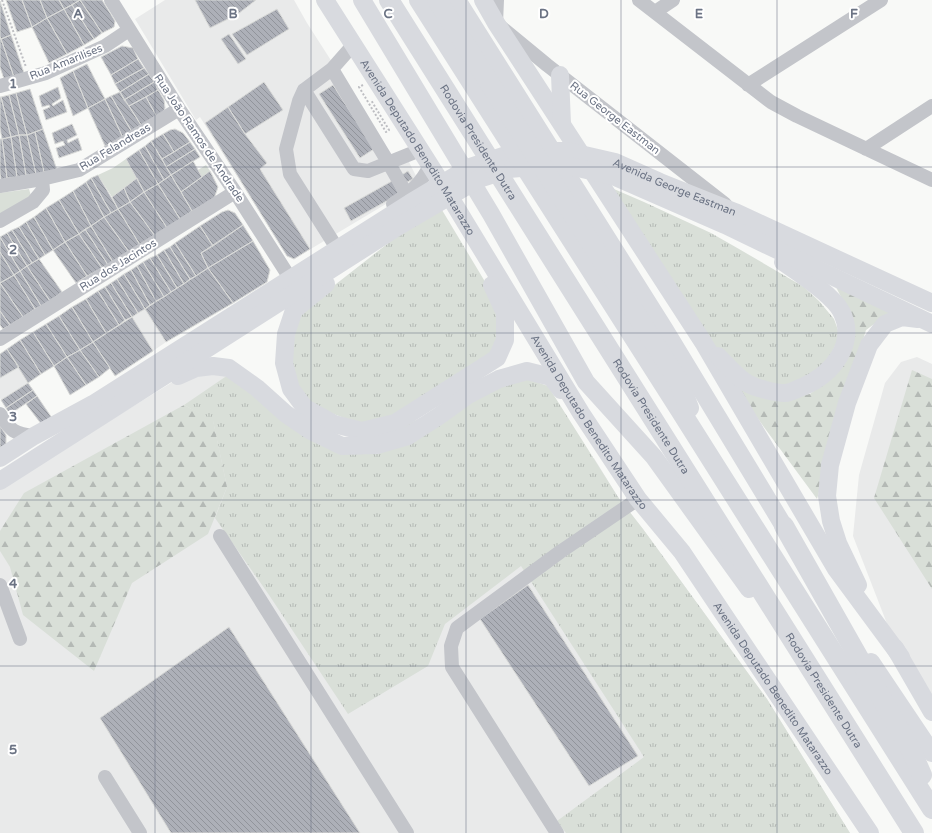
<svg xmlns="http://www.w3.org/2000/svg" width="932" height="833" font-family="'Varela Round',sans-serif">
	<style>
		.built { fill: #e9eaea }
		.grass { fill: url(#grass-tufts) }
		.forest { fill: url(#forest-firs) }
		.green { fill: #d9dfd8 }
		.building { fill: url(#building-back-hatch); stroke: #dadbd9 }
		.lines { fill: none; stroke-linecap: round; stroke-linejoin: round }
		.path { stroke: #bdbec2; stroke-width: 2; stroke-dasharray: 2 2; stroke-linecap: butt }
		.minor { stroke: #c3c5ca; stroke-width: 14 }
		.major { stroke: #d8dadf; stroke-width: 18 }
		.highway { stroke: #d8dadf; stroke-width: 20 }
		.grid { fill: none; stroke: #6b7384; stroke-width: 1; stroke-opacity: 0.55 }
		.labels { text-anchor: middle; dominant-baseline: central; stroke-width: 4; stroke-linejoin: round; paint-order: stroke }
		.street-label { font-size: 11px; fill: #6b7384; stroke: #fff }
		.grid-label { font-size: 13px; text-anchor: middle; font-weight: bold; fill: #6b7384; stroke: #fff; stroke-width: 4; stroke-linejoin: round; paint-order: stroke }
	</style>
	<defs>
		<pattern id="grass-tufts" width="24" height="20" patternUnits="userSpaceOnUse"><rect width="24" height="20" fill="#d9dfd8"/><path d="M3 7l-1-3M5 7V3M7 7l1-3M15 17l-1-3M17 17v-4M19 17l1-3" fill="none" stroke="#b4b9b5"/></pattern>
		<pattern id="forest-firs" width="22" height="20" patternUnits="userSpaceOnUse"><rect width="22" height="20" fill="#d9dfd8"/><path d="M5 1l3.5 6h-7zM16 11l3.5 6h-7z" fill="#b4b9b5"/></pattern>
		<pattern id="building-back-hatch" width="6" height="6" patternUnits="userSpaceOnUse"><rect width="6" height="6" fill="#adb0b8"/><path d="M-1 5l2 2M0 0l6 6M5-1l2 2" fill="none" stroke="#91949b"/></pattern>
	</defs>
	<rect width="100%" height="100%" fill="#f8f9f7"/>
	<path class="built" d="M165,0H294L307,23L393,157L409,162L416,176L401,195L294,259L287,256L200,117L196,120L135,19Z
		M145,309L166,342L153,351L132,317Z
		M917,357L932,364V701L891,634L853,536L859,475L885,383L901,362Z
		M19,367L28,383L1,400L0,398V378Z
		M216,372L228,375L305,435L594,458L618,497L643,529L767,699L850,833H0V488L171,383Z"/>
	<path class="grass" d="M607,186L644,202L711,233L739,249L804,287L819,301L834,319L838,330L839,338L827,362L797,383L777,385L749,377L712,344Z
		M442,210L484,280L499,314L500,338L492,354L393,418L362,425L308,404L296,387L289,362L299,313L405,230Z
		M228,375L341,452L501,384L528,379L548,386L618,497L643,529L767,699L850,833H566L557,821L644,757L521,566L445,624L428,666L348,714L269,595L215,518L227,487L213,421L184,405Z"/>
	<path class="forest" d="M833,281L893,310L866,330L855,366L817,499L730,381L779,399L810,394L836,373L853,321Z
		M912,370L932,379V589L874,498Z
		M184,405L213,420L227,487L208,534L132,583L94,671L23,615L10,567L0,551V531L24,493Z"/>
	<path class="green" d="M126,159L137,178L112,197L98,175L113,168Z
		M206,165L210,171L202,177L198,170Z
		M29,189L31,196L0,214V193Z"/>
	<path class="building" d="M6,0H22L32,27L17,32Z
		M22,0H40L47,18L32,27Z
		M40,0H59L64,9L47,18Z
		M59,0H80L64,9Z
		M80,0H102L115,21L114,27L102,33Z
		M80,0L102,33L94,39L72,5Z
		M195,0H256L238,14L210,28Z
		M0,1L11,35L1,39L0,36Z
		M72,5L94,39L84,45L64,9Z
		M64,9L84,45L67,54L47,18Z
		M277,9L289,29L247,55L232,34Z
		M47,18L67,54L49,63L32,27Z
		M229,34L246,59L238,64L221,39Z
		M11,35L24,73L14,77L1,39Z
		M0,39H1L14,77L4,79L0,67Z
		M122,46L133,48L138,59L111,75L101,57Z
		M138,59L144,68L115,84L111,75Z
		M87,64L105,99L88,108L73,71Z
		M144,68L149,74L120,92L115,84Z
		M73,71L88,108L73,116L60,78Z
		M149,74L154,82L124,100L120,92Z
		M154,82L158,90L129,106L124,100Z
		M264,82L283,110L245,134L228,107Z
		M333,85L374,149L360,158L319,94Z
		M58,87L61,98L52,104L53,106L63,100L67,112L46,120L43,110L50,107L49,105L42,107L39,96Z
		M30,89L43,129L27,135L16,93Z
		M158,90L164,100L165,108L163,112L157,117L146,97Z
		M120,92L141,125L132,132L111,96Z
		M16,93L27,135H19L9,95Z
		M9,95L19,135L11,137L1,97Z
		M111,96L132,132L123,138L105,99Z
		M0,97H1L11,137L2,139L0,128Z
		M146,97L157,117L141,125L129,106Z
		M105,99L123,138L105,146L88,108Z
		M228,107L245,134L267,163L260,169L310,249L294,259L287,256L205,123Z
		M72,124L77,135L67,140L68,143L78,138L82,150L59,158L56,148L65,145L63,141L55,144L52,133Z
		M43,129L57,170L44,172L35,132Z
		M175,129L183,133L190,142L174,152L163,134L170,130Z
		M35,132L44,172L36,174L27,135Z
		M163,134L174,152L162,159L151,141Z
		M19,135H27L36,174L26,175Z
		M19,135L26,175L17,177L11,137Z
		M11,137L17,177L7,178L2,139Z
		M0,139H2L7,178L1,180L0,173Z
		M151,141L171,175L164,180L145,146Z
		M190,142L195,149L166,167L162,159Z
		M145,146L164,180L158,184L139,150Z
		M195,149L200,157L171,175L166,167Z
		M139,150L158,184L144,192L126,159Z
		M193,161L202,177L181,192L171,175Z
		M210,171L218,187L214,199L192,211L181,192Z
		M408,171L413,179L403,184L400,176Z
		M98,175L118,209L111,213L91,178Z
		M171,175L192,211L180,219L158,184Z
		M91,178L111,213L104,217L86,182Z
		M137,178L144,192L130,202L124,188Z
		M392,181L399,194L351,221L344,208Z
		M86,182L104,217L91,226L73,191Z
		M158,184L180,219L167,228L144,192Z
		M124,188L130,202L118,209L112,197Z
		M73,191L91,226L79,234L59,200Z
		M144,192L167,228L155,236L130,202Z
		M59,200L79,234L65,242L46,208Z
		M130,202L155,236L140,245L118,209Z
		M46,208L65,242L53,250L34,217Z
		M118,209L140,245L129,252L104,217Z
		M228,210L235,213L243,225L213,246L200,226L222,212Z
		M34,217L53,250L45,255L26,222Z
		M104,217L129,252L113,262L91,226Z
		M26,222L45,255L39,259L19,227Z
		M243,225L253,241L208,268L201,253Z
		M91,226L113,262L108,265L85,229Z
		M200,226L213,246L201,253L208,268L196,276L175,243Z
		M19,227L39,259L32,263L12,230Z
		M85,229L108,265L102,268L79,234Z
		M12,230L32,263L27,266L7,233Z
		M7,233L27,266L20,271L0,237Z
		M79,234L102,268L87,276L65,242Z
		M0,237L20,271L14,275L0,252Z
		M253,241L270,270L267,282L233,303L208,268Z
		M65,242L87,276L76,283L53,250Z
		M175,243L196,276L190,279L170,247Z
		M170,247L190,279L184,284L164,250Z
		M164,250L184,284L177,288L157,255Z
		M0,252L14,275L0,283Z
		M157,255L177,288L171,292L150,258Z
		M150,258L171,292L164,297L143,262Z
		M39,259L62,292L50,301L27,266Z
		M143,262L164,297L156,301L137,266Z
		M27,266L50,301L41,306L20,271Z
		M137,266L156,301L150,305L131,270Z
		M208,268L233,303L166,342L145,309Z
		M131,270L150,305L145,309L124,274Z
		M20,271L41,306L35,309L14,275Z
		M124,274L145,309L138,313L117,279Z
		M14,275L35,309L23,317L0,283Z
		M117,279L138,313L132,317L111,283Z
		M0,283L23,317L10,325L0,311Z
		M111,283L132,317L125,320L105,287Z
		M105,287L125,320L119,325L98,291Z
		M98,291L119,325L106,333L86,299Z
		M86,299L106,333L93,342L72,307Z
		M72,307L93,342L80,350L59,316Z
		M0,311L10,325L3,329L0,325Z
		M59,316L80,350L67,357L46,324Z
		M132,317L153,351L115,376L93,342Z
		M46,324L67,357L54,366L33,332Z
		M33,332L54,366L41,374L20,340Z
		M20,340L41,374L28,383L7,349Z
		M93,342L110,368L99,377L80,350Z
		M7,349L19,367L0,378V354Z
		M80,350L99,377L86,385L67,357Z
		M67,357L86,385L70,395L54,366Z
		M28,383L33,390L6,408L1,400Z
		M33,390L37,396L10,414L6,408Z
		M37,396L52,418L42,425L26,404Z
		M0,426L6,435V444L0,448Z
		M528,585L638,756L589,786L480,619Z
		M229,627L360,833H171L100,718Z"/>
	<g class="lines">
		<path class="path" d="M2,0L26,67
			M363,85L359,87L386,132L389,130L371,100"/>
		<path class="minor" d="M111,0L179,109L235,192L288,275
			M497,0L496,23L547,65L725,204
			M639,0L771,102L797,116L932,180
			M655,12L673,0
			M332,69L388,162L407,195
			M748,85L881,0
			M0,86L46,73L105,46L129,30
			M304,90L354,169L368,171L420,150
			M866,149L932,106
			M0,186L42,179L79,170L179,109
			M393,204C409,194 422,183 430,165
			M0,221L33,202L43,190L42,179
			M333,242L290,174L286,149L299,101L304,90L332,69L354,44
			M0,339L235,192
			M0,414C11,431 14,434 34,436
			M220,536L407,833
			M0,585L20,639
			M105,777L140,833
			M557,833L452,667L451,646L457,628L560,552L638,499"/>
		<g class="major">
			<path id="s1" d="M325,0L442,184L581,413L638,499L682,552L870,833"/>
			<path d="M362,0L491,214L586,382L654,457L749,589"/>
			<path d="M457,0L665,330L791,538"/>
			<path d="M483,0L496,23L703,342L836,569L901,657"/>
			<path d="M560,75L562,124"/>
			<path d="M326,284L294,310L286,334L284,363L291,389L305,408L334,424L362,431L395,423L497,358L505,340V313L492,285"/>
			<path d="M718,356C726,364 737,377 747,383C755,388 775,393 785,393C790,393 797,389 802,387C832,375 858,343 841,311C832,294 799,273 783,262"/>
			<path d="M178,376L196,368L213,366L229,368L257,388L286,414L311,431L342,446L377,445L408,436L439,416L468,395L499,379L527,371L551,377L561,390"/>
			<path id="s2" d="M0,458L34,436L93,404L410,203L470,167L503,156L538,151H567L615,162L660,182L735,212L932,303"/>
			<path d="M0,481L399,226L479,179L509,169L544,166H569L613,176L725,225L932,324"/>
			<path d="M858,585L838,543L831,521L827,496L830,465L847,403L869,345L885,324L902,317L918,319"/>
			<path d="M895,648L932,712"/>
			<path d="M871,662L932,753"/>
		</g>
		<g class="highway">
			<path id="s3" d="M389,0L914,833"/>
			<path d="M419,0L680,410L932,809"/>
			<path d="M437,0L679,382L689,408"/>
			<path d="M784,526L911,750L922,775"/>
		</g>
	</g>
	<path class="grid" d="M155,0V833M311,0V833M466,0V833M621,0V833M777,0V833M0,167H932M0,333H932M0,500H932M0,666H932"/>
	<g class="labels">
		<g class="street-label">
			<text transform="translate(66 62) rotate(-22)">Rua Amarilises</text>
			<text transform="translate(615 118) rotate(38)">Rua George Eastman</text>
			<text transform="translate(199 138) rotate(56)">Rua João Ramos de Andrade</text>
			<text stroke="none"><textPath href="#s3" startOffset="168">Rodovia Presidente Dutra</textPath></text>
			<text transform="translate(115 147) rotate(-31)">Rua Felandreas</text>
			<text stroke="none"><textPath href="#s1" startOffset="174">Avenida Deputado Benedito Matarazzo</textPath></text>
			<text stroke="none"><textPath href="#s2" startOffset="766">Avenida George Eastman</textPath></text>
			<text transform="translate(118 265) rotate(-32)">Rua dos Jacintos</text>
			<text stroke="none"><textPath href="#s3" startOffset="492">Rodovia Presidente Dutra</textPath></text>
			<text stroke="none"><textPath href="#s1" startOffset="498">Avenida Deputado Benedito Matarazzo</textPath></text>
			<text stroke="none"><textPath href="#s1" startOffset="822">Avenida Deputado Benedito Matarazzo</textPath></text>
			<text stroke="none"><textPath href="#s3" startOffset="816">Rodovia Presidente Dutra</textPath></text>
		</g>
	</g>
	<g class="grid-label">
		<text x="78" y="18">A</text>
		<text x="233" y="18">B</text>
		<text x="388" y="18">C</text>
		<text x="544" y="18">D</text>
		<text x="699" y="18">E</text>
		<text x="854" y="18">F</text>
		<text x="13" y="88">1</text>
		<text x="13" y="254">2</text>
		<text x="13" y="421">3</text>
		<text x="13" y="588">4</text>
		<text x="13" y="754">5</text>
	</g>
</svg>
